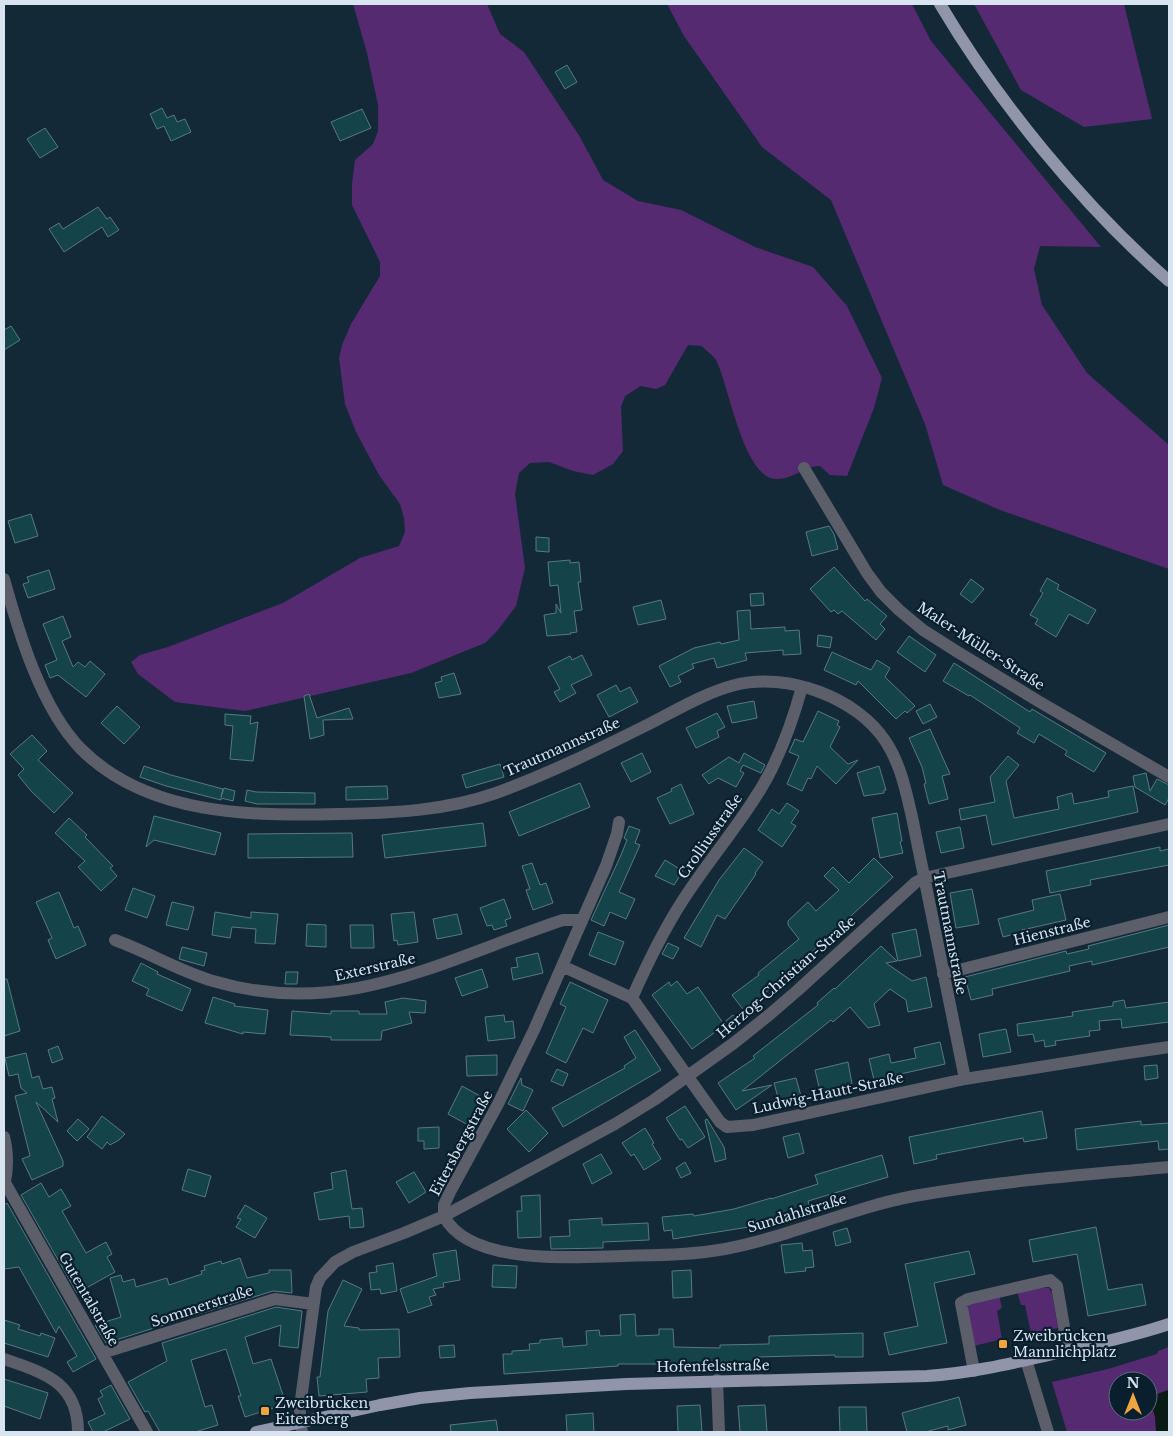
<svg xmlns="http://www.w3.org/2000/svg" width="1173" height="1436" font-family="'Libre Baskerville',serif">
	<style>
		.green { fill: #562a71; fill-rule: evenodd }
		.water { fill: #0a1b16 }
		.building { fill: #144349; stroke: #577a7f }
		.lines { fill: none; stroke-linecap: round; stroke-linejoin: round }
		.minor { stroke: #5c5e69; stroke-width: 12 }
		.major { stroke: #9095ac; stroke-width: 12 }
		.poi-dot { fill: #f1a540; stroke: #091f2e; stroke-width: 2 }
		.labels { text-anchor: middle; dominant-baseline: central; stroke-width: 4.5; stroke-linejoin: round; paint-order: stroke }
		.street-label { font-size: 14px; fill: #d8e5f0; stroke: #091f2e }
		.poi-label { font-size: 14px; fill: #d8e5f0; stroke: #091f2e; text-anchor: start }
	</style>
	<rect width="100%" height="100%" fill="#132938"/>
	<path class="green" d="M353,4H487L500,34L524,52L580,137L603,180L638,201L681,210L755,247L813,267L847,306L882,378L874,408L847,476L830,475L820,466C804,466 792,480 776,479C743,478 729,385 716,360C713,355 706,351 702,346L688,345L665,385L656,389L641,386L625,396L621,407L623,451L613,464L593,475L573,471L549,462L530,463L519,473L515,494L525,568L516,606L498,630L485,643L411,673L245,711L175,702L138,674L131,662L140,655L168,647L283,603L360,558L399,546L405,532L404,518L400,504L379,475L356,432L345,404L339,358L342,345L351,324L380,276V262L352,205V184L355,160L373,144L378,131V105L367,53Z
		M667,4H912L931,41L1101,247L1040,246L1034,269L1042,305L1087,373L1169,445V569L1000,510L943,485L925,424L831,200L762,147L684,36Z
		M974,4H1124L1152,119L1084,127L1021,90Z
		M1042,1287L1049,1288L1052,1293L1058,1328L1031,1333L1025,1305H1021L1017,1291Z
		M999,1295L1002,1308L997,1311L1002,1339L974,1346L967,1304Z
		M1169,1347V1432H1067L1052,1382L1108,1369L1157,1354L1158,1351ZM1118,1381H1148V1411H1118Z"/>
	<path class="water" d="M1168,1390L1169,1394V1432H1156L1155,1417L1149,1397Z"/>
	<path class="building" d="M567,65L577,82L565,89L555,72Z
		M162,108L167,118L174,115L177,122L185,119L191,132L171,141L164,126L157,129L150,114Z
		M362,109L371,128L340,141L331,122Z
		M45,128L58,147L40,158L27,139Z
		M98,207L107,219L110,217L119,230L108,237L102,227L64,252L49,229L59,223L63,229Z
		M11,326L20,340L4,350V330Z
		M31,514L38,536L15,543L8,521Z
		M829,526L834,534L838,549L812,556L806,532Z
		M536,537L549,538V552L536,551Z
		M570,560V563L579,562L581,582H578L582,610L574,611L577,632L570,633L571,634L547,636L544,615L556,613V604L561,613L558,585L550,586L548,562Z
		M834,567L865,601L867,599L887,616L880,624L885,629L876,640L842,611L838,614L834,610L831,612L810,589Z
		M49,570L55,589L28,598L23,584L29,582L27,577Z
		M1047,578L1059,585L1057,589L1096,610L1088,624L1069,614L1056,637L1035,624L1038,619L1030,615L1043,593L1040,591Z
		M971,579L984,589L972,603L960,594Z
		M763,593L764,605L751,606L750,594Z
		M661,600L666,619L638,625L633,607Z
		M750,610L751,629L785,627V631L799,630L801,654L783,655V650L745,653L747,660L717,668L714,658L692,664L694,668L678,676L681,682L670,687L659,666L694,648L720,642L721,644L739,640L737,611Z
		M63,616L71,637L62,641L73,667L78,662L85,667L90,661L105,674L86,697L58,675L50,678L45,665L57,660L43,624Z
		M818,635L832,637L830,648L817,646Z
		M909,636L936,655L925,672L897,652Z
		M832,652L871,670L877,660L890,668L885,677L915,706L907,713L905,711L896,719L858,681L856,685L824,670Z
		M582,655L592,675L571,685L576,693L560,702L554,692L560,689L548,667L570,656L572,660Z
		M954,663L1030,712L1032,709L1106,753L1094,772L1065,755L1067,751L1039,734L1034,743L1017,733L1020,728L970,695L969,696L943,681Z
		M454,673L461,694L439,698L435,683L442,681L441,677Z
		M616,685L620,692L630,687L638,702L609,717L597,695Z
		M309,694L317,718L349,708L353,719L323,720L324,735L310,739L304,696Z
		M754,701L757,718L732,723L727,706Z
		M930,704L937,717L923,724L916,711Z
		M117,706L140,727L124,744L101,723Z
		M818,711L839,721L837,725L840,727L830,747L848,764L858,760L836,784L817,766L811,779L808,778L802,791L787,784L799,756L789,752L795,739L803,742Z
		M717,713L725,727L717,731L719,737L696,748L686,728Z
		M225,714L251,716L250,724L258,722L253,761L230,759L233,726L225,725Z
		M930,729L950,774L942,776L948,799L929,804L924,784L926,783L922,767L909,738Z
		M32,735L47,751L38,760L73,793L54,813L31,791L18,775L24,769L10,754Z
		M642,753L651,772L631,782L621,763Z
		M744,753L765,765L761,773L743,765L740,771L744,773L736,787L718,778L709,784L702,775L729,757L739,763Z
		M1008,756L1019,765L1006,781L1014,818L1059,809L1057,797L1072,793L1074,804L1109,797L1108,791L1133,786L1138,812L992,845L986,815L961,820L959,809L995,802L990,777Z
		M500,764L504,777L466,788L462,775Z
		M144,766L171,775L223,789L221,797L224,788L235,791L233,801L221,798V800L166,786L140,777Z
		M879,766L886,790H884V793L864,796L857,773Z
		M1146,773L1150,791L1157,779L1169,785V798L1165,805L1135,787L1133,776Z
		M580,783L590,807L519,836L509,812Z
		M681,784L694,814L670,824L657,798L672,791L671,789Z
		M387,786L388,799L346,800V787Z
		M247,790L256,792L315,793V804H257L245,801Z
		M787,803L799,811L791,823L796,826L782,847L758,830L772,809L779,814Z
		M897,813L902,841L900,842L903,853L880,858L872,818Z
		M154,816L221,833L215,855L154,840L146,847Z
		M69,818L87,835L85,837L113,866L110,868L117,876L101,891L78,867L85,861L55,833Z
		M483,823L486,846L385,858L382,835Z
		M629,826L640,830L635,843L640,845L619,892L635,899L626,919L610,912L604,926L591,920L621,855L627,840L624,838Z
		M960,827L964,848L941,853L936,832Z
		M352,833L353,857L248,858V834Z
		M1160,847V851L1169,849V865L1090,880L1091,885L1050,893L1046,871Z
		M744,848L763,862L755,873L756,874L725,919L717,915L701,947L684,938L719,880Z
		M874,858L893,877L798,965L800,968L783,982L781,980L759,998L761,1000L745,1012L732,995L759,975L758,973L799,939L788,925V921L808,902L816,911L839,890L824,876L833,867L849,883Z
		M665,860L683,871L674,885L655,876Z
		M532,863L540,885L546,883L553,903L533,910L526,890L530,889L522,866Z
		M133,888L155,896L147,918L125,910Z
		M972,889L979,924L956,928L950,893Z
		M59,892L74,928L78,926L86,945L56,959L48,940L52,938L36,902Z
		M1060,894L1066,920L1022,930V932L1003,937L998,919L1034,910L1032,900Z
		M504,899L511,918L505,920L507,926L494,930L492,925L487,926L480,908Z
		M172,902L194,907L188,930L166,925Z
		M215,912L251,918V912L278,914L275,944L255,943L256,929L232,927L230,938L212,935Z
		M414,912L418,942L398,945L397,940L394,941L391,914Z
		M457,914L462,934L437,939L433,919Z
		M307,924L326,925V947L306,946Z
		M350,925H373L374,948H351Z
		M1169,925V947L1092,965V961L1069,966L1070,971L992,989L993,995L971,1000L965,977L1066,951L1067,954L1089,949L1088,946Z
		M916,929L921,956L898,961L892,934Z
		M598,932L624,942L615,965L589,955Z
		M668,943L679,948L673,959L662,954Z
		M881,946L897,961L886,963L912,981L926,977L932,1007L908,1012L906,1000L890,989L874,1004L880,1025L868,1028L850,1007L833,1022L831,1020L742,1091L772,1085L736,1110L718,1083L755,1058L753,1056L818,1005L817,1003L834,988L835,989Z
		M182,947L207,953L204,966L179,959Z
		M538,953L543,973L513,980L511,968L518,967L516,958Z
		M141,963L158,972L157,974L191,989L182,1011L146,995L149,989L132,981Z
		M482,969L488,987L462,996L455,978Z
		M286,972H298L297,984H285Z
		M4,979H7L20,1031L4,1036Z
		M677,981L687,994L698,987L723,1023L733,1015L741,1025L724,1038L718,1030L692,1049L652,995L669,982L671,986Z
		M570,982L608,1000L593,1033L583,1028L566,1063L546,1053L566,1007L560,1004Z
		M213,997L235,1004L234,1006L268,1010L265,1034L243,1032V1034L205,1023Z
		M403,998L426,1001L425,1013L409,1012L412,1023L382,1031L381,1040H331V1037L290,1035L292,1011L331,1014V1011H359V1014H387L385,1002Z
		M1124,1000L1126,1008L1169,1002V1022L1122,1028L1121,1019L1099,1021L1100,1030L1089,1031L1090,1036L1055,1041L1056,1045L1045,1047L1044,1040L1035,1042L1033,1034L1018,1036L1017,1024L1073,1016L1072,1012L1113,1006V1002Z
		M504,1015L505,1022L513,1021L515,1038L488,1041L485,1017Z
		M1006,1029L1011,1052L983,1057L979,1034Z
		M635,1030L661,1070L563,1127L552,1108L625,1068L624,1066L636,1058L624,1037Z
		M940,1042L945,1064L874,1080L869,1059L889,1054L891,1063L916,1058L914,1048Z
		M58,1046L63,1059L52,1063L48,1050Z
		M26,1053L32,1078L39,1076L43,1089L52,1087L55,1098L52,1099L58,1122L36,1102L63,1161V1166L32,1180L22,1159L30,1156L15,1096L27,1093L21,1088L18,1074L9,1076L5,1058Z
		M497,1055V1075L467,1076L466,1056Z
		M848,1062L852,1084L820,1091L815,1070Z
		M1157,1065L1158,1078L1145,1080L1144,1066Z
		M557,1069L568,1074L563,1086L551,1081Z
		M521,1078L522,1085L533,1090L523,1111L508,1104Z
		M796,1078L801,1096L779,1101L774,1083Z
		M462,1086L482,1097L468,1125L448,1114Z
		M685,1106L705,1137L688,1148L682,1139L680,1140L666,1118Z
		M526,1110L548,1133L529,1152L507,1129Z
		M1042,1111L1047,1138L1024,1142L1023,1138L936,1155L937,1159L914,1164L909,1137Z
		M102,1116L125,1134L119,1140L110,1145L107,1142L102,1149L87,1137Z
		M78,1119L89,1129L77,1141L67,1131Z
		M707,1119L724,1147L726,1159L715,1162L705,1120Z
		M1141,1121V1125L1169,1123V1149L1159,1150L1158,1141L1077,1150L1075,1129Z
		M439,1127V1148L424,1149V1141H418V1128Z
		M645,1128L654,1143L652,1144L661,1159L644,1170L634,1154L631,1156L622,1143Z
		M799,1133L804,1153L788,1158L783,1137Z
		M601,1154L612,1173L592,1184L583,1164Z
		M882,1155L888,1177L808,1201L810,1209L749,1229V1227L673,1239L672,1230L664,1231L662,1217L693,1214L694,1216L734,1209L771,1198V1199L818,1184L815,1175Z
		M685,1162L691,1173L681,1178L676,1168Z
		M188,1169L211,1176L205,1197L182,1190Z
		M346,1170L352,1209L362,1208L364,1227L350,1228L349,1216L319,1220L314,1193L333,1189L331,1173Z
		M414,1172L426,1192L409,1203L396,1182Z
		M41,1183L49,1197L61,1189L71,1206L62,1211L86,1253L106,1242L112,1254L107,1257L115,1272L77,1293L21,1195Z
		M540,1195L541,1237L518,1238L517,1211H522L521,1196Z
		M7,1203L96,1359L73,1372L67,1362L77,1356L59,1326L56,1333L19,1267L4,1269V1205Z
		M245,1205L267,1218L255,1238L236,1227L241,1219L237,1218Z
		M602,1218V1225L648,1223L649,1240L603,1242V1248L551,1249L550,1237L570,1236L569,1220Z
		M1096,1227L1108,1290L1142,1284L1146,1305L1088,1316L1077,1254L1033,1262L1029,1240Z
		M847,1228L851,1242L836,1246L833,1232Z
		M802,1243L803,1251L812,1250L814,1267L805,1268L806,1271L785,1273L781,1245Z
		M456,1250L460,1280L443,1283L444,1287L433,1289L436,1295L429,1297L432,1305L408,1313L400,1289L437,1276L433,1254Z
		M969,1251L975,1274L934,1283L947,1343L889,1355L884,1333L918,1326L905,1264Z
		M240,1258L247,1278L269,1273V1270H291L292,1293L273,1291L106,1343L95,1325L121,1317L110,1278L121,1275L123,1282L134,1279L136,1287L167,1278L169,1285L202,1274L201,1271L205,1270L204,1266L221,1261L222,1264Z
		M393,1263L397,1291L381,1294L380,1289L371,1290L369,1273L377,1272L376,1266Z
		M493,1265L517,1266L516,1288L492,1287Z
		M691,1270L692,1297L673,1298L672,1271Z
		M343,1280L362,1289L344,1326L359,1328V1330L399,1329L400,1357L378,1358L379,1378L366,1379L367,1392L319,1396L317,1377H320L328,1311Z
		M276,1307L302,1311L298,1348L279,1346L281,1325L245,1337L253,1364L271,1359L286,1404L245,1417L238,1396H241L226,1349L191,1360L205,1407L212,1405L218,1425L195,1432H160L148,1411L145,1412L128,1382L167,1361L162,1343Z
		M635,1314L636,1336L659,1335V1329H673L674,1347L720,1348V1345L769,1344V1336L863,1333V1357H835V1355L755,1357L756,1364H618V1366L504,1374L503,1354H512V1351L530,1350L529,1344L540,1343V1340L562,1338L563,1347L587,1345L586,1331L599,1330L600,1336L621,1335L620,1315Z
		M4,1320L20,1325L18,1329L40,1336L41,1333L55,1338L48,1357L4,1343Z
		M454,1345L455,1357L440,1358L439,1346Z
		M4,1379L48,1393L40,1419L4,1406Z
		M111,1385L130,1419L103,1432H93L88,1422L105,1414L98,1399L103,1396L100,1391Z
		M959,1397L966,1425L948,1430V1426L925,1432H907L902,1413Z
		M700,1405L702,1432H678L677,1406Z
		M765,1405L767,1432H740L738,1406Z
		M839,1407H866L867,1432H840Z
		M593,1413L594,1432H567L566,1415Z
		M496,1420L498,1432H451L450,1425Z"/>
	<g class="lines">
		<path class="minor" d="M804,468L867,573L881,592L899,610L923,630L956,651L1038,701L1169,777
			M4,579C19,633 41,708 81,749C148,816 251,816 339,814C393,813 445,811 496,793C548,774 597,750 647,725C675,711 704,693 735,685C787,672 857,697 886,742C901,765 906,792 912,817L965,1079
			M115,940C148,952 179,971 213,981C344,1020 442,960 563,920H581
			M562,966L632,998L720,1122L727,1127L753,1125L965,1079L1121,1054L1169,1047
			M943,974L1169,917
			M632,998C647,964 663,931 683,900C705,866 731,835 753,801C777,766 791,727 802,687
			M4,1137C8,1152 8,1166 5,1182
			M4,1181L147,1432
			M444,1216C469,1266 576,1257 623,1256C657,1255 692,1255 725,1249C789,1237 850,1208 914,1196C998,1181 1084,1175 1169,1167
			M444,1216V1205L450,1192L498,1104L534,1030L606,866L617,834L619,822
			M102,1353L275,1299L313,1304
			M4,1359C44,1373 78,1382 78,1432
			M1026,1360L1048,1432
			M974,1371L961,1303L968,1299L1050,1280L1057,1286L1068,1350
			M717,1380L719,1432
			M302,1432L300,1422V1407L316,1287L320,1278L335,1262L353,1252L404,1233L444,1216L615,1124L654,1100L734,1043L769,1015L798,990L916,882L924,878L1169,824"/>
		<path class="major" d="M940,4C998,102 1083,206 1169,281
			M256,1432L380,1405L420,1398L470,1393L626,1384L927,1376C973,1373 1017,1362 1062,1352C1098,1343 1134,1336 1169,1324"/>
	</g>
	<g class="poi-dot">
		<rect x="998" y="1339" width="10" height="10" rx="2.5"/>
		<rect x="260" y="1406" width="10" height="10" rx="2.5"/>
	</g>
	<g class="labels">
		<g class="street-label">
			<text transform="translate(981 646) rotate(33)">Maler-Müller-Straße</text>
			<text transform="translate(562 747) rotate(-24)">Trautmannstraße</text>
			<text transform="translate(710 836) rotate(-55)">Crolliusstraße</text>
			<text transform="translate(1052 931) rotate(-14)">Hienstraße</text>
			<text transform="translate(950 933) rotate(79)">Trautmannstraße</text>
			<text transform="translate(375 967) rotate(-13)">Exterstraße</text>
			<text transform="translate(786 977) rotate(-41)">Herzog-Christian-Straße</text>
			<text transform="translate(828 1093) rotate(-12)">Ludwig-Hautt-Straße</text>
			<text transform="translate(461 1143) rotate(-62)">Eitersbergstraße</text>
			<text transform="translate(797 1213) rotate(-17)">Sundahlstraße</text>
			<text transform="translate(89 1299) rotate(60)">Gutentalstraße</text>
			<text transform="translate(202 1306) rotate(-18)">Sommerstraße</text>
			<text transform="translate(713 1366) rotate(-1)">Hofenfelsstraße</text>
		</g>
		<g class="poi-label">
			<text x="1013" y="1336">Zweibrücken<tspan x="1013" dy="16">Mannlichplatz</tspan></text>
			<text x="275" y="1403">Zweibrücken<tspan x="275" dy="16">Eitersberg</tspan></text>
		</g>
	</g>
	<rect width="1173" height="1436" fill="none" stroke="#d8e5f0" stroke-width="10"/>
	<g transform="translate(1133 1396)"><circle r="24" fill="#091f2e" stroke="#5c6e7c"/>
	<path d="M0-4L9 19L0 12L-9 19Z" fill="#f1a540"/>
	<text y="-8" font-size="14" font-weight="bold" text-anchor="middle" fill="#d8e5f0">N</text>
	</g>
</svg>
